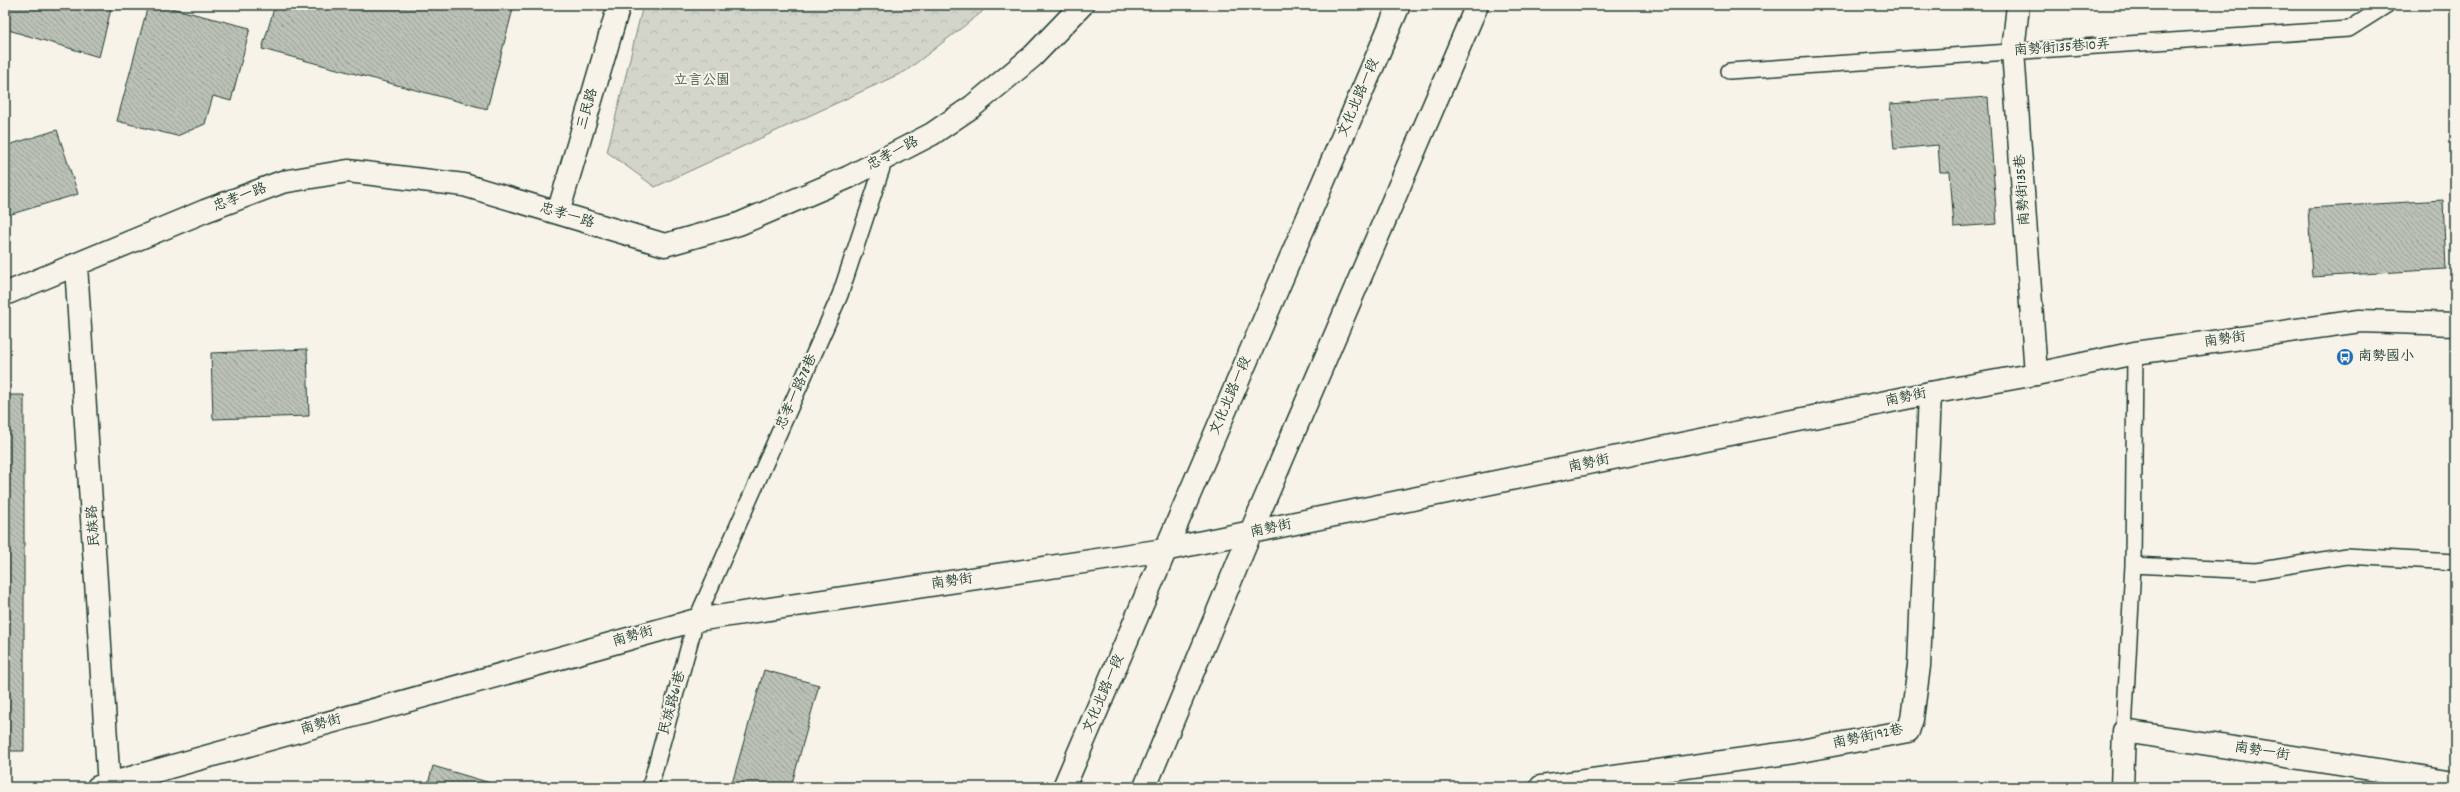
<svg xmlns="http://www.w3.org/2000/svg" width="2460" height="792" font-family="Dekko,'LXGW WenKai TC',sans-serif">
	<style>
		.park { fill: url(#park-crowns); stroke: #79897f }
		.building { fill: url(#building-back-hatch); stroke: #1f3d34 }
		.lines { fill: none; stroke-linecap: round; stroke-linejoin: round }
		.lane-casing { stroke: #1f3d34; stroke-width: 18 }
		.street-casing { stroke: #1f3d34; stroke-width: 25 }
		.secondary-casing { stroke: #1f3d34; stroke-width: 25 }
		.lane { stroke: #f7f3e8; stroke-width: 15 }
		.street { stroke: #f7f3e8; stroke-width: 22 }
		.secondary { stroke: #f7f3e8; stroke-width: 22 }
		.labels { text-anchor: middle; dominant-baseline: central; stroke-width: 4; stroke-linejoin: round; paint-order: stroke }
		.street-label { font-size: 14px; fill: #1f3d34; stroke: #f7f3e8 }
		.park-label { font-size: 14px; fill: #435b52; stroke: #f7f3e8 }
		.poi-label { font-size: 14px; fill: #1f3d34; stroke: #f7f3e8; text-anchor: start }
	</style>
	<defs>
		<pattern id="park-crowns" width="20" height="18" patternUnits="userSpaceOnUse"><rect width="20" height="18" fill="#d3d5ca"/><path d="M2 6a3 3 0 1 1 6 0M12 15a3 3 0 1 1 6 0" fill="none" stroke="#b5b8ae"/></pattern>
		<pattern id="building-back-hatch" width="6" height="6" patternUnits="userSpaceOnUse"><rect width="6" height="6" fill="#bbc1b6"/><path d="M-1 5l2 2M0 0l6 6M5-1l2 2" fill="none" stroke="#979e95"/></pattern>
	</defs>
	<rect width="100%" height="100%" fill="#f7f3e8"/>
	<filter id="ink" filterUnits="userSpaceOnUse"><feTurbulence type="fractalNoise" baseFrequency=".025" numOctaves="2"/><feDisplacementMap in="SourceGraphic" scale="8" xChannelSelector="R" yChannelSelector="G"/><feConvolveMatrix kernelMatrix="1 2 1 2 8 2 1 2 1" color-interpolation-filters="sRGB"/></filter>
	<g filter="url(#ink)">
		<path class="park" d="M643,5H984L982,12L906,71L655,187L607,152Z"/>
		<path class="building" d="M5,5H112L99,57L5,29Z
			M148,5H159L250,28L231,101L213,96L205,124L177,136L117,121Z
			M275,5H514L487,109L262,49Z
			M1988,97L1997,224L1954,227L1950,172H1940L1938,145L1894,149L1890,104Z
			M57,130L78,194L5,216V146Z
			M2443,200L2446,269L2312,277L2308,208Z
			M307,349L309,416L213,419L211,353Z
			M5,395H24V751H5Z
			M764,670L819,685L791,787H731Z
			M433,766L504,787H427Z"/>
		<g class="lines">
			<g class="lane-casing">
				<path id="lane" d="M1729,71L2349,29L2387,5
					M2133,565L2256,571L2346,556L2455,562
					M2124,731L2133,565L2135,353
					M650,787L696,620L840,295L885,159"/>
			</g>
			<g class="street-casing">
				<path id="street" d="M2018,5L2013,51L2036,374
					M558,213L619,5
					M76,265L109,787
					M5,294L205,211L282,182L348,171L464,185L665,245L739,224L849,177L932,134L973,106L1033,56L1082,5
					M98,787L696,620L1164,550
					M1541,787L1795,752L1908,731L1912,719L1919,666L1930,393
					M2122,787L2124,731L2455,782"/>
			</g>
			<g class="secondary-casing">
				<path id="secondary" d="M1164,550L1930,393L2036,374L2135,353L2360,321L2455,324
					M1064,787L1399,5
					M1145,787L1250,534L1477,5"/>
			</g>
			<use href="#lane" class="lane"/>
			<use href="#street" class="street"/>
			<use href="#secondary" class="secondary"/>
		</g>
	</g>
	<defs>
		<g id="bus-disc" transform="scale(0.9)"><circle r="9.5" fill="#1f6fb2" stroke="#f7f3e8"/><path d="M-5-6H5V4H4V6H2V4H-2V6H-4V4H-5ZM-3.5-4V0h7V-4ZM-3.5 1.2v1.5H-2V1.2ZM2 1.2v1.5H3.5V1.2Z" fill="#fff"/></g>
	</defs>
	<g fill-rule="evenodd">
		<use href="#bus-disc" x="2345" y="357"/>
	</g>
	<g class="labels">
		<g class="street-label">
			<text transform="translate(2062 48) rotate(-4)">南勢街135巷10弄</text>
			<text transform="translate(1359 98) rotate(-67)">文化北路一段</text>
			<text transform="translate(588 109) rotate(-74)">三民路</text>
			<text transform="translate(893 154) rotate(-28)">忠孝一路</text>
			<text transform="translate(2023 190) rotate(-94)">南勢街135巷</text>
			<text transform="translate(240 198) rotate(-21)">忠孝一路</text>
			<text transform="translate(567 216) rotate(17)">忠孝一路</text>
			<text transform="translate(2225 340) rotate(-8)">南勢街</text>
			<text transform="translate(797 392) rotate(-66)">忠孝一路78巷</text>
			<text transform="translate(1231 396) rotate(-67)">文化北路一段</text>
			<text transform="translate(1906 398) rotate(-12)">南勢街</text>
			<text transform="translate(1589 464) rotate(-12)">南勢街</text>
			<text transform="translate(94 526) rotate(-94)">民族路</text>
			<text transform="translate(1271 529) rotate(-12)">南勢街</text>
			<text transform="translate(952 582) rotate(-8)">南勢街</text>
			<text transform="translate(633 637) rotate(-16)">南勢街</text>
			<text transform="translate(1104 694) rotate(-67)">文化北路一段</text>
			<text transform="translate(673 703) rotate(-75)">民族路61巷</text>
			<text transform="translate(321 725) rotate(-16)">南勢街</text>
			<text transform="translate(1868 737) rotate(-12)">南勢街192巷</text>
			<text transform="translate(2262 752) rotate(9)">南勢一街</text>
		</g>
		<g class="park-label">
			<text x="702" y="81">立言公園</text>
		</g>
		<g class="poi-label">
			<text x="2358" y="357">南勢國小</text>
		</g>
	</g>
	<rect width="2460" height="792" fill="none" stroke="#f7f3e8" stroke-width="20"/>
	<rect x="10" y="10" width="2440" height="772" fill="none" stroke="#1f3d34" stroke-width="1.5" filter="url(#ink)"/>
</svg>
